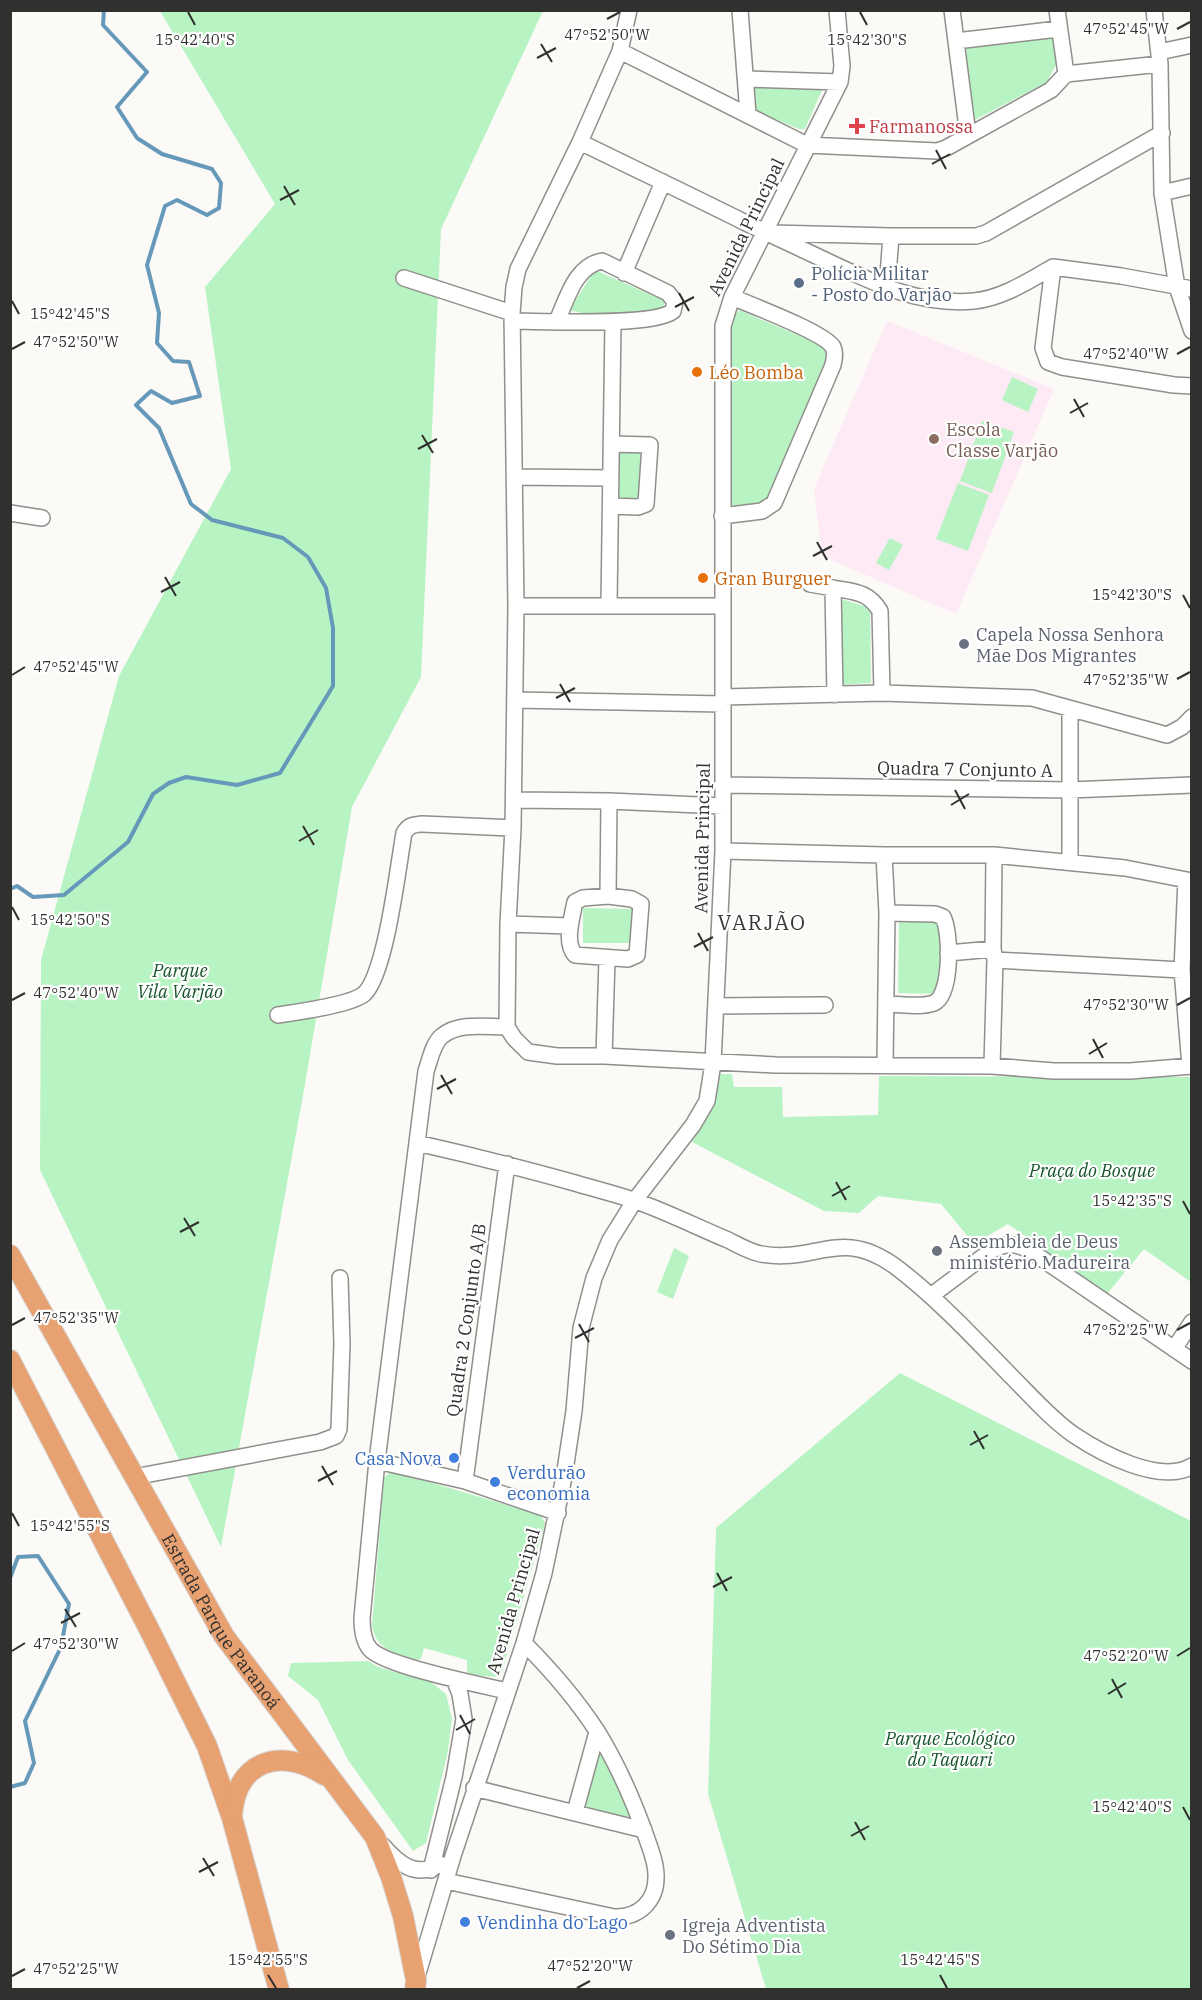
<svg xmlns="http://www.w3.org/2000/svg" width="1202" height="2000" font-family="'IBM Plex Serif',serif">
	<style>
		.education { fill: #fdeaf4 }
		.green { fill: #b8f4c3 }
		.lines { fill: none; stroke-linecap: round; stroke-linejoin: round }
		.stream { stroke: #6698b9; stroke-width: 4 }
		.minor-casing { stroke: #908f8c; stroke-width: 18 }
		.major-casing { stroke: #d6d6d5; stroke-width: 22 }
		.minor { stroke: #fff; stroke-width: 15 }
		.major { stroke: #e8a171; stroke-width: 20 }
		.ticks { fill: none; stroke: #30302e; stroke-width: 2 }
		.health-dot { fill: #e0444e; stroke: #fff; stroke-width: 2 }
		.service-dot { fill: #5c6f8a; stroke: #fff; stroke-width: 2 }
		.food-dot { fill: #e8710a; stroke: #fff; stroke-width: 2 }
		.education-dot { fill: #8d6e63; stroke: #fff; stroke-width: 2 }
		.worship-dot { fill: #6b7280; stroke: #fff; stroke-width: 2 }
		.shop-dot { fill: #3f7fe0; stroke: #fff; stroke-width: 2 }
		.labels { text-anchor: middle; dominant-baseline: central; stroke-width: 4.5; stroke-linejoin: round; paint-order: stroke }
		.health-label { font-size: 18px; fill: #be3a42; stroke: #fff; text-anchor: start }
		.street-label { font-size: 18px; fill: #30302e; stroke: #fff }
		.service-label { font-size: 18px; fill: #4e5e75; stroke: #fff; text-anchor: start }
		.food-label { font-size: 18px; fill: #c56008; stroke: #fff; text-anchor: start }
		.education-label { font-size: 18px; fill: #785e54; stroke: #fff; text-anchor: start }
		.worship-label { font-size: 18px; fill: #5b616d; stroke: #fff; text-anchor: start }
		.park-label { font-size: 18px; font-style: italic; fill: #16542a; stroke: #fff }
		.shop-label { font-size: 18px; fill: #366cbe; stroke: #fff; text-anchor: start }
		.quarter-label { font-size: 21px; letter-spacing: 1.5px; fill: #393836; stroke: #fff }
		.ticks-label { font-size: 15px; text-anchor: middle; fill: #30302e; stroke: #fff; stroke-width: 4.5; stroke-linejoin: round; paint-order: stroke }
	</style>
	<rect width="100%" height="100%" fill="#fbfaf7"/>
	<path class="education" d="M887,321L1054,389L956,614L822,556L814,489Z"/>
	<path class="green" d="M160,11H543L441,229L421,677L352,807L304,1090L221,1547L40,1170L41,960L119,676L231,469L205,287L275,204Z
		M1052,36L1058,61L1047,82L973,121L966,46Z
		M817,83L823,88L805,129H799L756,111L755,87Z
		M595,270L665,301L660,315H590L569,310Z
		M739,310L830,349L768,501L756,505H731L729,333L732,320Z
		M1012,377L1038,389L1028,412L1002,400Z
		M982,421L1014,432L992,493L960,481Z
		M619,451H645V501H619Z
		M958,483L989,495L968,551L936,539Z
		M890,538L903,545L889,570L876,563Z
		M838,598L870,608L871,683L840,685Z
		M583,908L635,909L634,943H583Z
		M899,919H941L940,994L898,993Z
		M718,1074H732L734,1087H782L783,1117L878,1115L879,1076L1191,1077V1282L1144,1249L1107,1294L1008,1224L974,1244L941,1204L878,1196L859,1213L824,1211L692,1142L713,1108Z
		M674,1248L689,1256L673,1299L657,1292Z
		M900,1373L1191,1521V1989H766L708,1794L716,1528Z
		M390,1472H396L540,1515L545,1523L502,1672L497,1677L470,1675L467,1672V1660L424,1648L421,1659L415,1661C395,1653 375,1649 372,1625L384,1478Z
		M368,1661L378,1667L431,1682L446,1694L452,1719L448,1751L426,1843L413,1851L348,1760L318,1700L288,1676L291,1663Z
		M598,1742L635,1819L581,1806Z"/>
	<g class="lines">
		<path class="stream" d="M10,889L17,886L33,897L64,895L128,842L153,794L169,783L186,777L237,785L280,773L333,686V628L326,588L308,557L283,538L212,520L191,504L159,428L136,405L151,391L172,403L200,396L189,362L173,361L157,343L159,313L147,265L165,206L177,200L207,215L219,208L221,183L212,169L162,154L137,138L117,107L147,72L103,25L104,10
			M10,1578L18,1557L38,1556L69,1604L61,1647L25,1721L34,1763L25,1783L10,1787"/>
		<g class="minor-casing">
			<path id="minor" d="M629,10L620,51L580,142L518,269L514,287L512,313L516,606L513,828L508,924L507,1027L514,1038L528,1052L557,1056H604L776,1065L992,1066L1054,1071H1130L1192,1066
				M740,10L748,114
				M952,10L968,135
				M1057,10L1066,74
				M1154,10L1160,64L1162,193L1177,287L1192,331
				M956,41L1058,29
				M620,51L807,145L937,151L946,148L1051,90L1066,74
				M1159,52L1192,45
				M1066,74L1160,64
				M746,79L840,82
				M580,142C635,169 690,195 744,222C772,235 799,248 827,261C874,283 920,306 974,301C1003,298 1028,281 1053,267
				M1162,193L1192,186
				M772,233L891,236H976L986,233L1162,133
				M1053,267L1043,348L1048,362L1062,367L1174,385L1192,386
				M1053,267L1121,276L1192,289
				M624,273L663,182
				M404,278L512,313
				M887,288L891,236
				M512,321C542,321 654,327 673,311L675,302L668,293L602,261C575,266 567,299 557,321
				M514,477L610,478
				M611,506L638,507L646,504L650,445L611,444
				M10,513L42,518
				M722,516L762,511L774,503L833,365C834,359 836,353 833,347C825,333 751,305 732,297
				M810,584L833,588L835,695
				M833,588C854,592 868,591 880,611L882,693
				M609,604L613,322
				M516,606H721
				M723,697L882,693L1032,698L1167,735L1182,727L1192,717
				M515,700L723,704
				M722,785L1070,790L1192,785
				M514,800L609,801L722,806
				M723,851L884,855H994L1125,868L1192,881
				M884,855L887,913L885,1064
				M1070,862V709
				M1186,880L1182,970L1190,1066
				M608,896L632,899L641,904L637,955L628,959L575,955C564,942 572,918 575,902L583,898Z
				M608,896L609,801
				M508,924L570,926
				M948,953L993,949
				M995,960L1182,970
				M886,1004C901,1004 920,1008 934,1003C952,995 951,932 943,917L935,914L887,913
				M717,1006L825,1005
				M278,1015C297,1012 351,1005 364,994C386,974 398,866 404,833C409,825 413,825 422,824L513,828
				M507,1027C486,1027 459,1022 442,1036C433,1043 430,1060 426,1071L377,1461L362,1618C362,1628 363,1641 370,1649C385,1666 481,1685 507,1691
				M604,1056L607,959
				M992,1066L995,960L993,949L994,855
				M417,1143C470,1155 522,1168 575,1183C595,1189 616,1194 636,1201C667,1212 697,1227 728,1240C738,1245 750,1252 761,1254C816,1264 840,1226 896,1267C938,1299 974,1338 1011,1376C1031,1396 1051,1419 1074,1435C1101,1453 1160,1485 1192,1466
				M932,1295L992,1250C1006,1243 1015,1243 1029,1250L1192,1361
				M1174,1349L1192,1322
				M377,1461L465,1481L558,1513
				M134,1477L320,1442L336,1436L339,1429L342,1344L340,1278
				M465,1481L507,1164
				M474,1788L644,1830
				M575,1812L597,1732
				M382,1845C398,1863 415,1879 440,1864
				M431,1870L454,1777L464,1719L460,1694L454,1679
				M446,1881L614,1917C639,1918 657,1901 656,1875C656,1862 651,1851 647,1839C634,1802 618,1765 597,1731C576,1699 551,1670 524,1643
				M416,1980L453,1856L524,1643L544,1573L564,1477L574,1411L581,1328L594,1278L610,1240L635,1200L693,1125L707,1101L713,1063L723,851V326L732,297L840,82L842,66L837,10"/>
		</g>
		<g class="major-casing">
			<g id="major">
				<path id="s1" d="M10,1255L224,1636L375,1837L391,1877L403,1916L416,1980L415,1990"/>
				<path d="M10,1360L150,1631L207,1746L232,1818L279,1990"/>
				<path d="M232,1816C236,1761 280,1746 324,1775"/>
			</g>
		</g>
		<use href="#minor" class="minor"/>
		<use href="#major" class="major"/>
	</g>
	<path class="ticks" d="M188,12L195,25M860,12L867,25M607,19L620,12M1177,29L1190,22M541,44L552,62M537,58L556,48M936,150L946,169M932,164L950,154M284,186L295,205M280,200L299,190M679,293L689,311M12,301L19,314M675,307L694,297M12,349L25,342M1177,354L1190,347M1074,399L1084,417M1070,413L1088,403M422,435L433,453M418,449L437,439M817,542L827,560M813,556L832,546M165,577L176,596M161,592L180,582M1183,595L1190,608M12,675L25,667M1177,679L1190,672M560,684L570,702M556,698L575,688M955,790L965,809M951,805L969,794M303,826L314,845M299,841L318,830M12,907L19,920M698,933L708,951M694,947L713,937M12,1000L25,993M1177,1005L1190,998M1093,1039L1103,1058M1089,1054L1107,1043M441,1075L452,1094M437,1089L456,1079M836,1182L846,1200M832,1196L850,1186M1183,1201L1190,1214M184,1218L195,1236M180,1232L199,1222M579,1324L589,1342M12,1325L25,1318M1177,1330L1190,1323M575,1338L594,1328M974,1431L984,1449M970,1445L988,1435M322,1466L333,1485M318,1481L337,1471M12,1513L19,1526M717,1573L727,1591M713,1587L732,1577M65,1609L76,1627M61,1623L80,1613M12,1651L25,1643M1177,1656L1190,1648M1112,1679L1122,1698M1108,1694L1126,1683M460,1715L470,1734M456,1730L475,1719M1183,1807L1190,1820M855,1822L865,1840M851,1836L869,1826M203,1858L214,1876M199,1872L218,1862M268,1975L276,1988M940,1975L947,1988M12,1976L25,1969M577,1988L590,1981"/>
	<path class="health-dot" d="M854 117h6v6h6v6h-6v6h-6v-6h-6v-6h6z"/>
	<circle class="service-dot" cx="799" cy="283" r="6"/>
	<g class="food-dot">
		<circle cx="697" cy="372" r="6"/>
		<circle cx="703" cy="578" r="6"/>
	</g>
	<circle class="education-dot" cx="934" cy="439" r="6"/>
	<g class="worship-dot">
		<circle cx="964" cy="644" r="6"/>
		<circle cx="937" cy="1251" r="6"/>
		<circle cx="670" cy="1935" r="6"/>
	</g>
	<g class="shop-dot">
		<circle cx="454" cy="1458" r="6"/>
		<circle cx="495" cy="1482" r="6"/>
		<circle cx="465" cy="1922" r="6"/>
	</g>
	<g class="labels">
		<g class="health-label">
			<text x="869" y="126">Farmanossa</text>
		</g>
		<g class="street-label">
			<text transform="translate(746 227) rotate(-64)">Avenida Principal</text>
			<text transform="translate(965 769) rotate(1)">Quadra 7 Conjunto A</text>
			<text transform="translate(702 838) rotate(-89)">Avenida Principal</text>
			<text transform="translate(466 1320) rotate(-82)">Quadra 2 Conjunto A/B</text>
			<text transform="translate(513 1601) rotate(-74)">Avenida Principal</text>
			<text stroke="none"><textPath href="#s1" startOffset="423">Estrada Parque Paranoá</textPath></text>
		</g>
		<g class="service-label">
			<text x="811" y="273">Polícia Militar<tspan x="811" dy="21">- Posto do Varjão</tspan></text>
		</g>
		<g class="food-label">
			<text x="709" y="372">Léo Bomba</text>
			<text x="715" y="578">Gran Burguer</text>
		</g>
		<g class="education-label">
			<text x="946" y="429">Escola<tspan x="946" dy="21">Classe Varjão</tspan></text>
		</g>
		<g class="worship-label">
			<text x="976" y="634">Capela Nossa Senhora<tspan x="976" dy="21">Mãe Dos Migrantes</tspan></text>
			<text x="949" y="1241">Assembleia de Deus<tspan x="949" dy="21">ministério Madureira</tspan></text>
			<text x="682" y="1925">Igreja Adventista<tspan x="682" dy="21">Do Sétimo Dia</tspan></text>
		</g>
		<g class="park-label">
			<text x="180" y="970">Parque<tspan x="180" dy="21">Vila Varjão</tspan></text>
			<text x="1092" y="1170">Praça do Bosque</text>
			<text x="950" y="1738">Parque Ecológico<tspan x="950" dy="21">do Taquari</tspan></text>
		</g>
		<g class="shop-label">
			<text x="442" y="1458" text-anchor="end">Casa Nova</text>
			<text x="507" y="1472">Verdurão<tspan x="507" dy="21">economia</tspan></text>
			<text x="477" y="1922">Vendinha do Lago</text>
		</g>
		<g class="quarter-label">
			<text x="762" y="922">VARJÃO</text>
		</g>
	</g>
	<g class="ticks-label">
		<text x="1126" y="34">47°52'45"W</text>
		<text x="607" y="40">47°52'50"W</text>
		<text x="195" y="45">15°42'40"S</text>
		<text x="867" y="45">15°42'30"S</text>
		<text x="70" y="319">15°42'45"S</text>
		<text x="76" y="347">47°52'50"W</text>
		<text x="1126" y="359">47°52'40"W</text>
		<text x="1132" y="600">15°42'30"S</text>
		<text x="76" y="672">47°52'45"W</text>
		<text x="1126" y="685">47°52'35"W</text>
		<text x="70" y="925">15°42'50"S</text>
		<text x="76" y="998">47°52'40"W</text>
		<text x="1126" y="1010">47°52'30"W</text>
		<text x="1132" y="1206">15°42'35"S</text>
		<text x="76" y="1323">47°52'35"W</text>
		<text x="1126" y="1335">47°52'25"W</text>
		<text x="70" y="1531">15°42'55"S</text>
		<text x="76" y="1649">47°52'30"W</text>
		<text x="1126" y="1661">47°52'20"W</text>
		<text x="1132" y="1812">15°42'40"S</text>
		<text x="268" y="1965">15°42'55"S</text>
		<text x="940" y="1965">15°42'45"S</text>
		<text x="590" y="1971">47°52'20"W</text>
		<text x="76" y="1974">47°52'25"W</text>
	</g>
	<rect width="1202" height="2000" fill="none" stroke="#30302e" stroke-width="24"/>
</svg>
